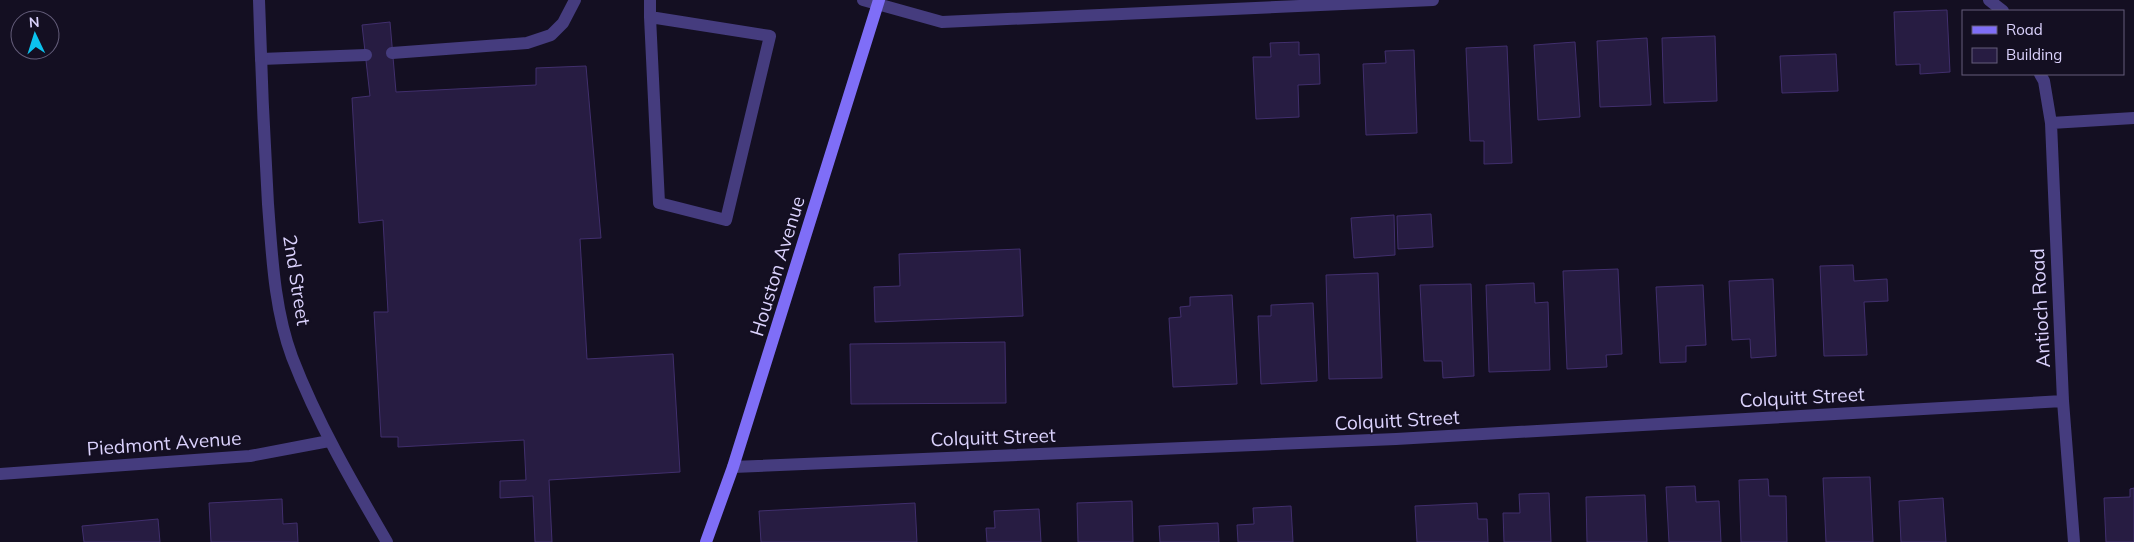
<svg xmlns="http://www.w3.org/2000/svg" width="2134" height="542" font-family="Mulish,sans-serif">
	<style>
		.building { fill: #271c42; stroke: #412f6d }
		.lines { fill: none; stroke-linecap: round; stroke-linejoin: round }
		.lane { stroke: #453c7e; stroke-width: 12 }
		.street { stroke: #453c7e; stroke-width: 12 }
		.secondary { stroke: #7f6ef7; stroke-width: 12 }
		.labels { text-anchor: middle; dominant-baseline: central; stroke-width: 4; stroke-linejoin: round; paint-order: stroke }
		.street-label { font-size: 19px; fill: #dbd2fd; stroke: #140f22 }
	</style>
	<rect width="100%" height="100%" fill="#140f22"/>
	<path class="building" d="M1947,10L1950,72L1920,74V64L1896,65L1894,12Z
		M390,22L396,92L536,85V68L586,66L601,238L580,239L587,359L673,354L680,472L549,480L552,542H535L533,496L500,498V481L526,480L524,440L398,447V437H381L374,312H388L383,220L359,223L352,98L370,96L362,25Z
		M1715,36L1717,101L1664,103L1662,38Z
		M1647,38L1651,105L1600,107L1597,41Z
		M1299,42V55L1319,54L1320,84L1298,85L1299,117L1256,119L1253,57H1271L1270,43Z
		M1575,42L1580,117L1538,120L1534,45Z
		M1507,46L1512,163L1484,164V141H1470L1466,48Z
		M1414,50L1417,133L1366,135L1363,64L1386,63L1385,51Z
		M1836,54L1838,91L1782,93L1780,56Z
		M1431,214L1433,247L1398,249L1397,216Z
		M1394,215L1395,255L1354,258L1351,218Z
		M1020,249L1023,316L875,322L874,287L900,286L899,254Z
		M1853,265L1854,281L1887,279L1888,301L1864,302L1867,355L1824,356L1820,266Z
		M1618,269L1622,354L1606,355L1607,367L1567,369L1563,271Z
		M1378,273L1382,378L1329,379L1326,275Z
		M1773,279L1776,356L1751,358L1750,339L1732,340L1729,281Z
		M1534,283L1535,303L1548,302L1550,370L1489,372L1486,285Z
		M1471,284L1474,376L1443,378L1442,361H1424L1420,285Z
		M1703,285L1706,345L1686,346V362L1660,363L1656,287Z
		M1232,295L1237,384L1173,387L1169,318L1181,317L1180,307L1190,306V297Z
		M1313,303L1317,381L1261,384L1258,316H1271V305Z
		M1005,342L1006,403L851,404L850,344Z
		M1870,477L1873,542H1826L1823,478Z
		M1768,479L1769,496H1786L1787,542H1741L1739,480Z
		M1695,486L1696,502L1719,501L1721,542H1669L1666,487Z
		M2134,488V542H2106L2104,498L2130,497V489Z
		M1549,493L1551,542H1504L1503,513H1520L1519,494Z
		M1645,495L1647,542H1587L1586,497Z
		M1943,498L1946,542H1901L1899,501Z
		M282,499L283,524L297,523L298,542H211L209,503Z
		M1132,501L1133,542H1078L1077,503Z
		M915,503L917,542H761L759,511Z
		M1477,503L1478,519H1487L1488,542H1417L1415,506Z
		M1291,506L1293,542H1238L1237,525L1254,524L1253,508Z
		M1039,509L1041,542H987L986,528H995L994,511Z
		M158,519L160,542H84L82,526Z
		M1218,523L1219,542H1160L1159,526Z"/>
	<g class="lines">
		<path class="lane" d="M650,0V17L659,203L726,220L770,36L650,17
			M392,53L527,43L551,35L563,23L575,0
			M261,59L366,55"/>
		<path class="street" d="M259,0C261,68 264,136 268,204C272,255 274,308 292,357C317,422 352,482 387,542
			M863,0L942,22L1433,0
			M1989,0L2003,11
			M2040,74L2044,81L2051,123L2063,401L2074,542
			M2051,123L2134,118
			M733,467L1396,439L2063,401
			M0,474L250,456L329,441"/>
		<path class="secondary" d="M706,542L733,467L879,0"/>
	</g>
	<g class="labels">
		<g class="street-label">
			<text transform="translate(777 266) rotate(-73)">Houston Avenue</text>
			<text transform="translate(297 280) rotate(81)">2nd Street</text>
			<text transform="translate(2040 308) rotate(-93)">Antioch Road</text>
			<text transform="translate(1802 397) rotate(-3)">Colquitt Street</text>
			<text transform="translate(1397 420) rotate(-3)">Colquitt Street</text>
			<text transform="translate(993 437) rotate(-2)">Colquitt Street</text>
			<text transform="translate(164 443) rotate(-4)">Piedmont Avenue</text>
		</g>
	</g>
	<rect x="1962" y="10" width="162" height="65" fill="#140f22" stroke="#645d7a"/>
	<rect x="1972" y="26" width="25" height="8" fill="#7f6ef7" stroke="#645d7a"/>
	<text x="2006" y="35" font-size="15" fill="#dbd2fd">Road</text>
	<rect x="1972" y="48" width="25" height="15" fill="#271c42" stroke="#645d7a"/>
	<text x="2006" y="60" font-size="15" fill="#dbd2fd">Building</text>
	<g transform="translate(35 35) rotate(356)"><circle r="24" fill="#140f22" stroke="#645d7a"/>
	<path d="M0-4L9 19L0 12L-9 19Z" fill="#0cc2ee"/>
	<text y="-8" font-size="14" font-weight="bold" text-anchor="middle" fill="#dbd2fd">N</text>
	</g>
</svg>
